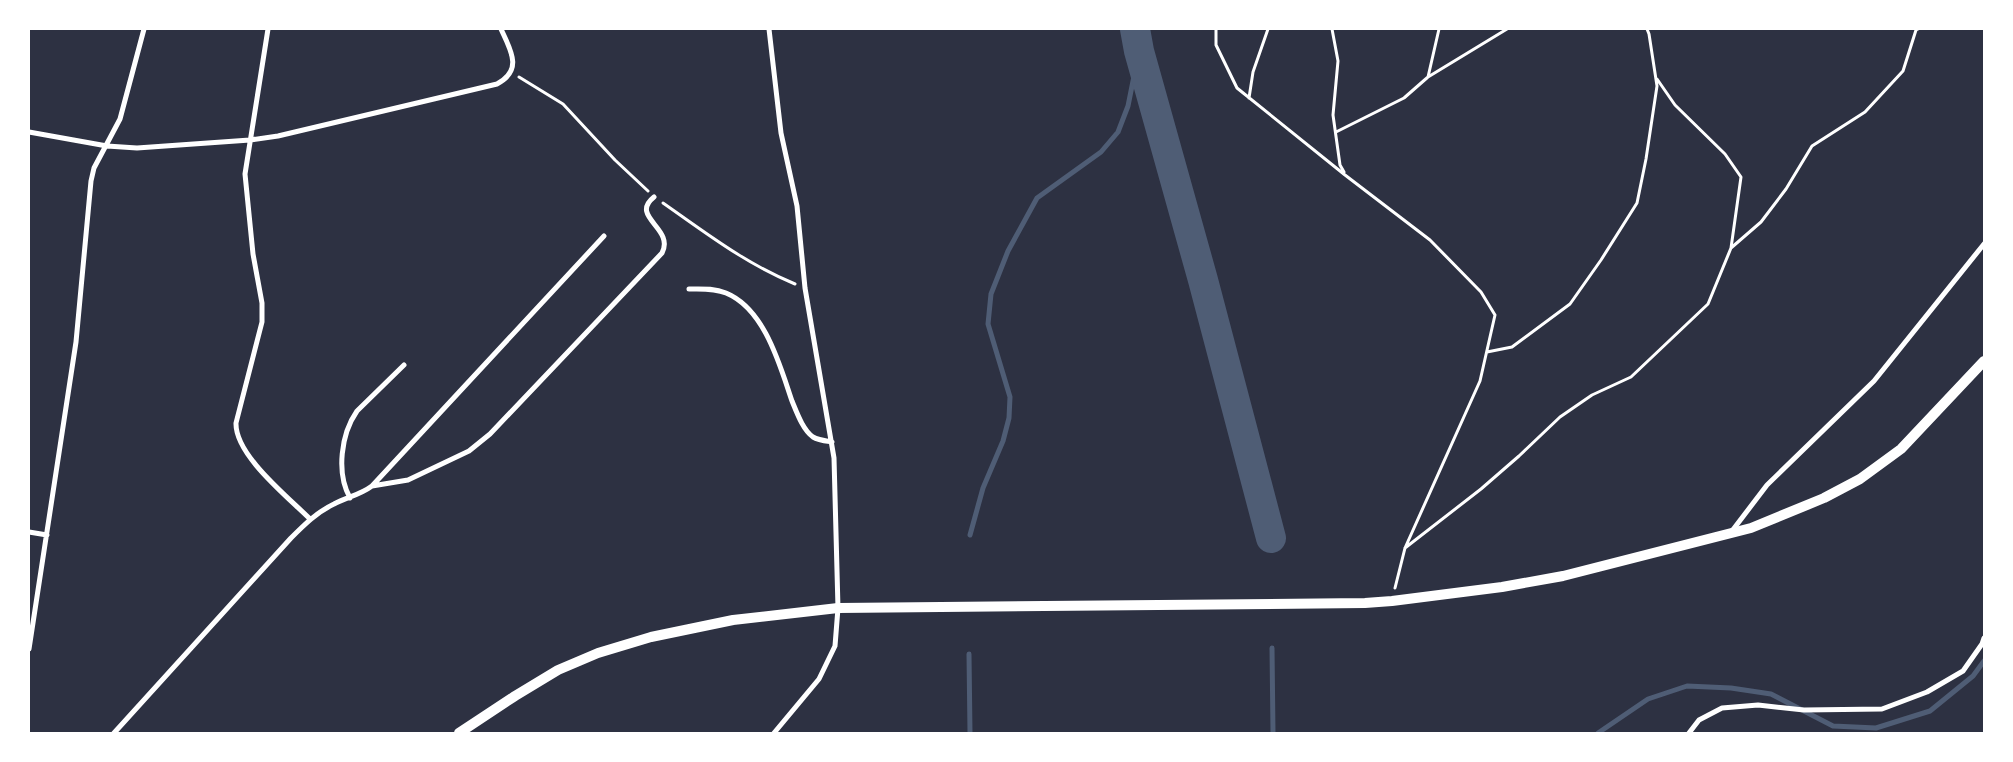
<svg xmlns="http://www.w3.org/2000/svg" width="2013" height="762" font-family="'Roboto Condensed',sans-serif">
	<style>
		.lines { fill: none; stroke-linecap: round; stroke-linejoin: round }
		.stream { stroke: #4f5d75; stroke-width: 5 }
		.river { stroke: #4f5d75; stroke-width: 30 }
		.path { stroke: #fff; stroke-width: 3 }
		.minor { stroke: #fff; stroke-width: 5 }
		.secondary { stroke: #fff; stroke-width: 10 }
	</style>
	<rect width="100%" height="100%" fill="#2d3142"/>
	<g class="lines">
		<path class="stream" d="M970,535L983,488L1003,441L1009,418L1010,397L988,324L991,294L1008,251L1037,198L1101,152L1118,132L1128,106L1139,51
			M1272,648L1273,733
			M969,654L970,733
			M1598,733L1648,699L1687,686L1731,688L1771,694L1833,726L1876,728L1930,711L1973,676L1984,661"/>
		<path class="river" d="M1135,29L1139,51L1203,280L1271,538"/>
		<path class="path" d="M1216,29V45L1237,88L1345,175L1430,240L1481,292L1495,315L1480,381L1405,548L1395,588
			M1332,29L1338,61L1333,115L1340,165L1344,172
			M519,77L563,104L615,160L648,191
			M1428,77L1439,29
			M1657,79L1675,105L1725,154L1741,177L1731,248
			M1249,98L1253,72L1268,29
			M1336,132L1404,98L1428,77L1507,29
			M663,203C706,233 746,264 795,284
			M1487,352L1512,347L1570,304L1601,260L1637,203L1646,159L1657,86L1649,34L1647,29
			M1405,548L1481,489L1519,456L1560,417L1592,395L1631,377L1708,304L1731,248L1761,222L1786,189L1812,146L1865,112L1903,71L1916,30L1918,29"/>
		<path class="minor" d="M268,29L245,174L253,254L262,303V322L236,423C235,455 288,497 310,519
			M769,29L781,133L797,206L805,288L834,458L838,608L835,646L819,679L774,733
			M29,132L107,146L137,148L250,140L278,136L497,84C524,70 510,49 501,29
			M689,289C701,289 714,288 726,293C765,309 780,366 792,401C797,413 803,430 813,437C818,440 826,441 832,442
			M372,486L408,480L469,451L490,434L662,253C675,228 629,217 654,197
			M350,498C336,473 341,434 357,411L404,365
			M1732,531L1767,485L1874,381L1984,244
			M29,532L47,535
			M29,649L76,342L91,181L94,168L120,119L144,29
			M114,733L291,538C304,525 317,512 334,504C347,497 360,495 372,486L604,236
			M1689,733L1699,720L1722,708L1758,705L1804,710L1882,709L1927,692L1963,671L1982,644L1984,638"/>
		<path class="secondary" d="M459,733L515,696L558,670L598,653L651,637L733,620L838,608L1365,603L1392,601L1502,587L1563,576L1751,528L1824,498L1860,479L1901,449L1984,361"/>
	</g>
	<rect width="2013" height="762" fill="none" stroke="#ffffff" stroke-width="60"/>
</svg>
